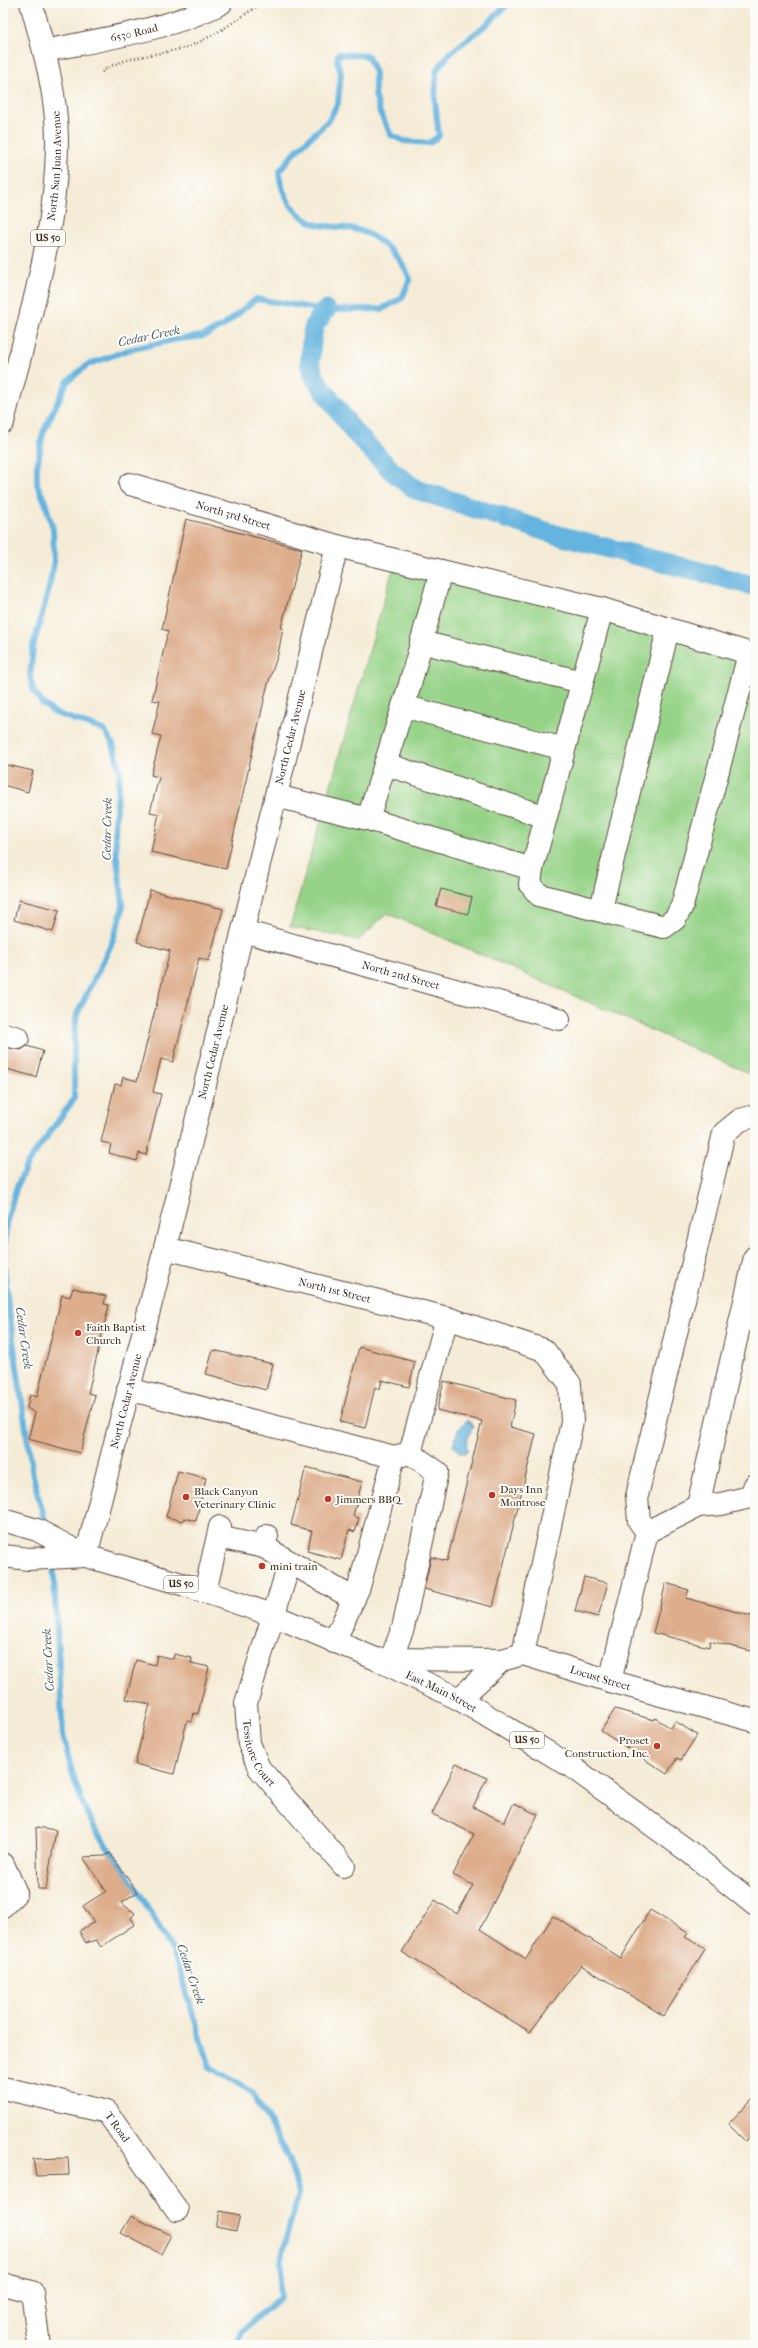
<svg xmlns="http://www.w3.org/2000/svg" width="758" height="2348" font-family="'IM FELL French Canon',serif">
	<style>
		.green { fill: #96d388; stroke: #687e53 }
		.water { fill: #65b4df; stroke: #506f7e }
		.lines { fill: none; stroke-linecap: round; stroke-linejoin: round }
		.stream { stroke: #65b4df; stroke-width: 6 }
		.canal { stroke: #65b4df; stroke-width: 20 }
		.building { fill: #ddad8c }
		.minor-casing { stroke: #57473a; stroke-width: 24 }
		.highway-casing { stroke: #57473a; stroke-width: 24 }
		.path { stroke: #57473a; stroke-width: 2.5; stroke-dasharray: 1 3; stroke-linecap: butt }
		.minor { stroke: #fff; stroke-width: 22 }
		.highway { stroke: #fff; stroke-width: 22 }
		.poi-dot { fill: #c8321e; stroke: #fdfcf7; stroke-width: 1.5 }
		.labels { text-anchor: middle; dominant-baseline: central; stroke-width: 4; stroke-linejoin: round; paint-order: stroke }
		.shield { fill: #fdfcf7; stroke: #75695f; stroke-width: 1 }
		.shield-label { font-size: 10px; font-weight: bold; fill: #3b2a1e }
		.street-label { font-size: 11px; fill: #3b2a1e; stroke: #fdfcf7 }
		.poi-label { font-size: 11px; fill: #3b2a1e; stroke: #fdfcf7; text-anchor: start }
		.water-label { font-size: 12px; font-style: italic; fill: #4a5a62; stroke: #fdfcf7 }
	</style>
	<rect width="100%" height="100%" fill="#fdfcf7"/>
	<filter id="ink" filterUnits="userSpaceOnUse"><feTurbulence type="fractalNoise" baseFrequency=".025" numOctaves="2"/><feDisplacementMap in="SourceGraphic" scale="8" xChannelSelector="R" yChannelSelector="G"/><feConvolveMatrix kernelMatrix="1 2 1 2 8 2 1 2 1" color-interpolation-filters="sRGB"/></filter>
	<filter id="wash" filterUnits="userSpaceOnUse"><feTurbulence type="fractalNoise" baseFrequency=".012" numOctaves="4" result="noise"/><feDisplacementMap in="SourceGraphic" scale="16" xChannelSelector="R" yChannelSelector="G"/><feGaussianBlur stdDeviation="0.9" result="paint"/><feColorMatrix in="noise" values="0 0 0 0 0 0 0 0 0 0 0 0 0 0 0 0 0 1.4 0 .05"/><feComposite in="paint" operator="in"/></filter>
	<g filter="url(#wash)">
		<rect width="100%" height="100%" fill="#f5ecd7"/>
		<path class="green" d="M394,565L755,652V1076L387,913L359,940L290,927Z"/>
		<path class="water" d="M467,1420L473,1425L466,1444L468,1450L465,1453L459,1452L453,1445L458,1430Z"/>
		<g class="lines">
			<path class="stream" d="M47,1529L33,1476L8,1306L4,1264L6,1224L16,1189L27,1164L74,1099V1038L77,1014L111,945L120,919L123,905L116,851L115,826L120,771L113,744L104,730L55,713L42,703L34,691L30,677L33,647L49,588L54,563L53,529L45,502L37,484V467L43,433L67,382L87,365L128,350L173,340L203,336L223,326L256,299L326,310L382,309L402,298L410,279C403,259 381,238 361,231C349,227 337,227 325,226C298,223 281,197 279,172L293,154L329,120L338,103L341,73L337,61L338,54L368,56L375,73V94L380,113L391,135L404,141L429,143L439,136L435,102L436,71L450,53L486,25L509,3
				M53,1562L63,1735L72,1772L83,1805L95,1829L141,1896L173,1951L210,2067L252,2092L288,2157L299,2194L282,2252L280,2297L242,2331L236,2345"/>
			<path class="canal" d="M326,310L315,324L312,335L310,364L315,378L354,432L392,471L415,489L557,535L755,586"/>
		</g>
		<g id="blocks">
			<path class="building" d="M186,519L302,549L281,628H283L278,654L267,687L226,869L151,852L159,814L150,812L159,777L151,775L161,736L152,734L160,701L152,700L168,631L162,629Z
				M3,764L33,771L28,792L3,785Z
				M441,889L472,897L468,914L436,906Z
				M150,890L223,909L209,961L199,958L173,1062L161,1059L153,1092L161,1094L146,1155L139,1153L137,1161L109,1153L111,1144L101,1142L115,1084L121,1085L123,1077L137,1081L170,951L137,942Z
				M19,900L59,910L53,932L14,920Z
				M27,1046L43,1051L36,1077L3,1068V1047L21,1050Z
				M73,1288L106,1296L104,1304L109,1305L88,1393L95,1395L80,1453L28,1439L35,1413L27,1408L30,1395L37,1397L62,1295L70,1297Z
				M359,1347L415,1362L409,1387L382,1380L380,1389L375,1387L365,1428L340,1422Z
				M213,1350L273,1364L266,1390L206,1374Z
				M444,1381L516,1400L510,1427L536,1434L493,1607L424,1589L431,1557L447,1561L482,1421L437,1410Z
				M306,1467L362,1482L353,1516L359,1518L355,1532L349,1530L341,1560L307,1551L312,1531L291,1525Z
				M178,1471L206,1478L196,1521L184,1518L183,1521L166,1517Z
				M584,1577L608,1583L598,1617L575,1611Z
				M666,1583L689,1590L686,1598L755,1617V1652L710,1641L709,1647L653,1633Z
				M174,1654L192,1658L191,1663L209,1667L198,1714L194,1713L192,1722L187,1721L174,1774L135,1764L150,1704L126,1699L136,1660L155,1665L157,1655L173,1659Z
				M615,1709L654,1720L655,1718L671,1728L675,1721L697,1735L681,1760L677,1758L667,1774L601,1731Z
				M456,1763L487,1778L473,1807L504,1822L514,1803L538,1815L480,1929L526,1959L553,1916L621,1958L650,1910L688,1933L685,1937L705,1949L664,2016L581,1965L530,2032L402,1952L435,1900L457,1914L473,1885L453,1875L474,1834L432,1814Z
				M36,1827L56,1830L46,1889H38Z
				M110,1853L137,1892L121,1903L135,1913L131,1918L135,1924L101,1947L96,1940L86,1943L79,1931L94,1922L83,1906L106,1891L83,1857L105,1856Z
				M755,2096V2132L745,2141L728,2124Z
				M68,2158L69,2175L36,2176L33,2159Z
				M220,2211L240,2215L236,2231L216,2227Z
				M131,2216L171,2235L161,2254L121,2233Z"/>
		</g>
	</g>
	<g filter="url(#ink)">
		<use href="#blocks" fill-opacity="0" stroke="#57473a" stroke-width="1"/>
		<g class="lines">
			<g class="minor-casing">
				<g id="minor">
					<path id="s1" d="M44,51C97,40 173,29 221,3"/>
					<path id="s2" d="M130,484L337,546L441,571"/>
					<path d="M421,642L582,682"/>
					<path d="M749,654L682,906L675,919L664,927L539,895L530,884L532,869L602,609L755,655"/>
					<path d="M403,706L564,749"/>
					<path d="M385,764L546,817"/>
					<path d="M276,796L368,819"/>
					<path d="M532,869L368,819L410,684L441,571L602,609"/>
					<path d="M601,909L668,629"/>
					<path id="s3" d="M243,931L559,1019"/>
					<path d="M3,1034L18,1038"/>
					<path id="s4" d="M165,1248L447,1318L544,1350L570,1384L572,1422L523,1654"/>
					<path d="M128,1389L394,1457L410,1453"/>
					<path d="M698,1506L755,1257"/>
					<path d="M647,1532L639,1521L637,1496L724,1133L740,1120L755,1116"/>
					<path id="s5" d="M267,1536L264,1547L290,1562L246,1703L249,1743L259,1768L344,1866"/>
					<path d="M218,1537L264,1547"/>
					<path id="s6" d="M86,1556L165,1248L337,546"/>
					<path d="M290,1562L354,1599"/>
					<path d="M205,1592L220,1527"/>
					<path d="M334,1642L359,1587L394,1457"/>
					<path d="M391,1659L403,1628L437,1472L410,1453L447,1318"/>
					<path d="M610,1681L647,1532L698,1506L721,1504L750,1497L755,1485"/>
					<path id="s7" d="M459,1699L502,1660L523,1654L610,1681L755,1721"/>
					<path d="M3,1864L16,1893L3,1906"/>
					<path id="s8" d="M3,2088L107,2112L177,2210"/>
					<path d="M3,2284L32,2292L39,2345"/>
				</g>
			</g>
			<g class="highway-casing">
				<g id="highway">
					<path id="s9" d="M3,422C26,330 57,236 57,140C57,94 43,46 31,3"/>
					<path id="s10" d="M3,1520L37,1530L86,1556L185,1585L275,1616L376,1659L459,1699L572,1767L688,1851L755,1905"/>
					<path d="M3,1556L29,1559L85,1556"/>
					<path d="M383,1659L502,1660"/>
				</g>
			</g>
			<path class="path" d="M102,72C121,56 162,55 187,47C214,37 238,19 262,3"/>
			<use href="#minor" class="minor"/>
			<use href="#highway" class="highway"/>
		</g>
	</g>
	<g class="poi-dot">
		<circle cx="78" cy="1333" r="4"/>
		<circle cx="492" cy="1495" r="4"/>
		<circle cx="186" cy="1497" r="4"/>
		<circle cx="328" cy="1499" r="4"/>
		<circle cx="262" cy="1566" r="4"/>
		<circle cx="657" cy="1746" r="4"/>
	</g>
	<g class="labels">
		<g class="shield">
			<rect x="31" y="230" width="34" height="16" rx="3"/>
			<rect x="164" y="1576" width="34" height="16" rx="3"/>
			<rect x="510" y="1732" width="34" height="16" rx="3"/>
		</g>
		<g class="shield-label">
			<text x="48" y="238">US 50</text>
			<text x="181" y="1584">US 50</text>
			<text x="527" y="1740">US 50</text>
		</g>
		<g class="street-label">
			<text stroke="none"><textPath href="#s1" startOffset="92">6530 Road</textPath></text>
			<text stroke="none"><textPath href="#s9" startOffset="262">North San Juan Avenue</textPath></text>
			<text stroke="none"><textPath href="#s2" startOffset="108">North 3rd Street</textPath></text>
			<text stroke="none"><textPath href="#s6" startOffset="844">North Cedar Avenue</textPath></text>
			<text stroke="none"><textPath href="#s3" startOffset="164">North 2nd Street</textPath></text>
			<text stroke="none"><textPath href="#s6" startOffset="520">North Cedar Avenue</textPath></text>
			<text stroke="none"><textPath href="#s4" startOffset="175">North 1st Street</textPath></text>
			<text stroke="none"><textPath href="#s6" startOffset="160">North Cedar Avenue</textPath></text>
			<text stroke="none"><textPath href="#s7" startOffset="161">Locust Street</textPath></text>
			<text stroke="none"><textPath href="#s10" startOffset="472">East Main Street</textPath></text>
			<text stroke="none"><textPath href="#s5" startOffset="242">Tessitore Court</textPath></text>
			<text stroke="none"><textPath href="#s8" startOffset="125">T Road</textPath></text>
		</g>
		<g class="poi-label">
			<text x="86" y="1327">Faith Baptist<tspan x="86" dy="13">Church</tspan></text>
			<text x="500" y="1489">Days Inn<tspan x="500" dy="13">Montrose</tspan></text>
			<text x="194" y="1491">Black Canyon<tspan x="194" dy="13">Veterinary Clinic</tspan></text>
			<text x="336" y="1499">Jimmers BBQ</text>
			<text x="270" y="1566">mini train</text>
			<text x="649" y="1740" text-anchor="end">Proset<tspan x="649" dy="13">Construction, Inc.</tspan></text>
		</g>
		<g class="water-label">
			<text transform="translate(149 336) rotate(-12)">Cedar Creek</text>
			<text transform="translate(107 829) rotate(-89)">Cedar Creek</text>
			<text transform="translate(24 1338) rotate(82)">Cedar Creek</text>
			<text transform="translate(48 1660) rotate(-93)">Cedar Creek</text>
			<text transform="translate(191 1974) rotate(71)">Cedar Creek</text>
		</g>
	</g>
	<rect width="758" height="2348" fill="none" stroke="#fdfcf7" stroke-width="16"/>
</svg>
